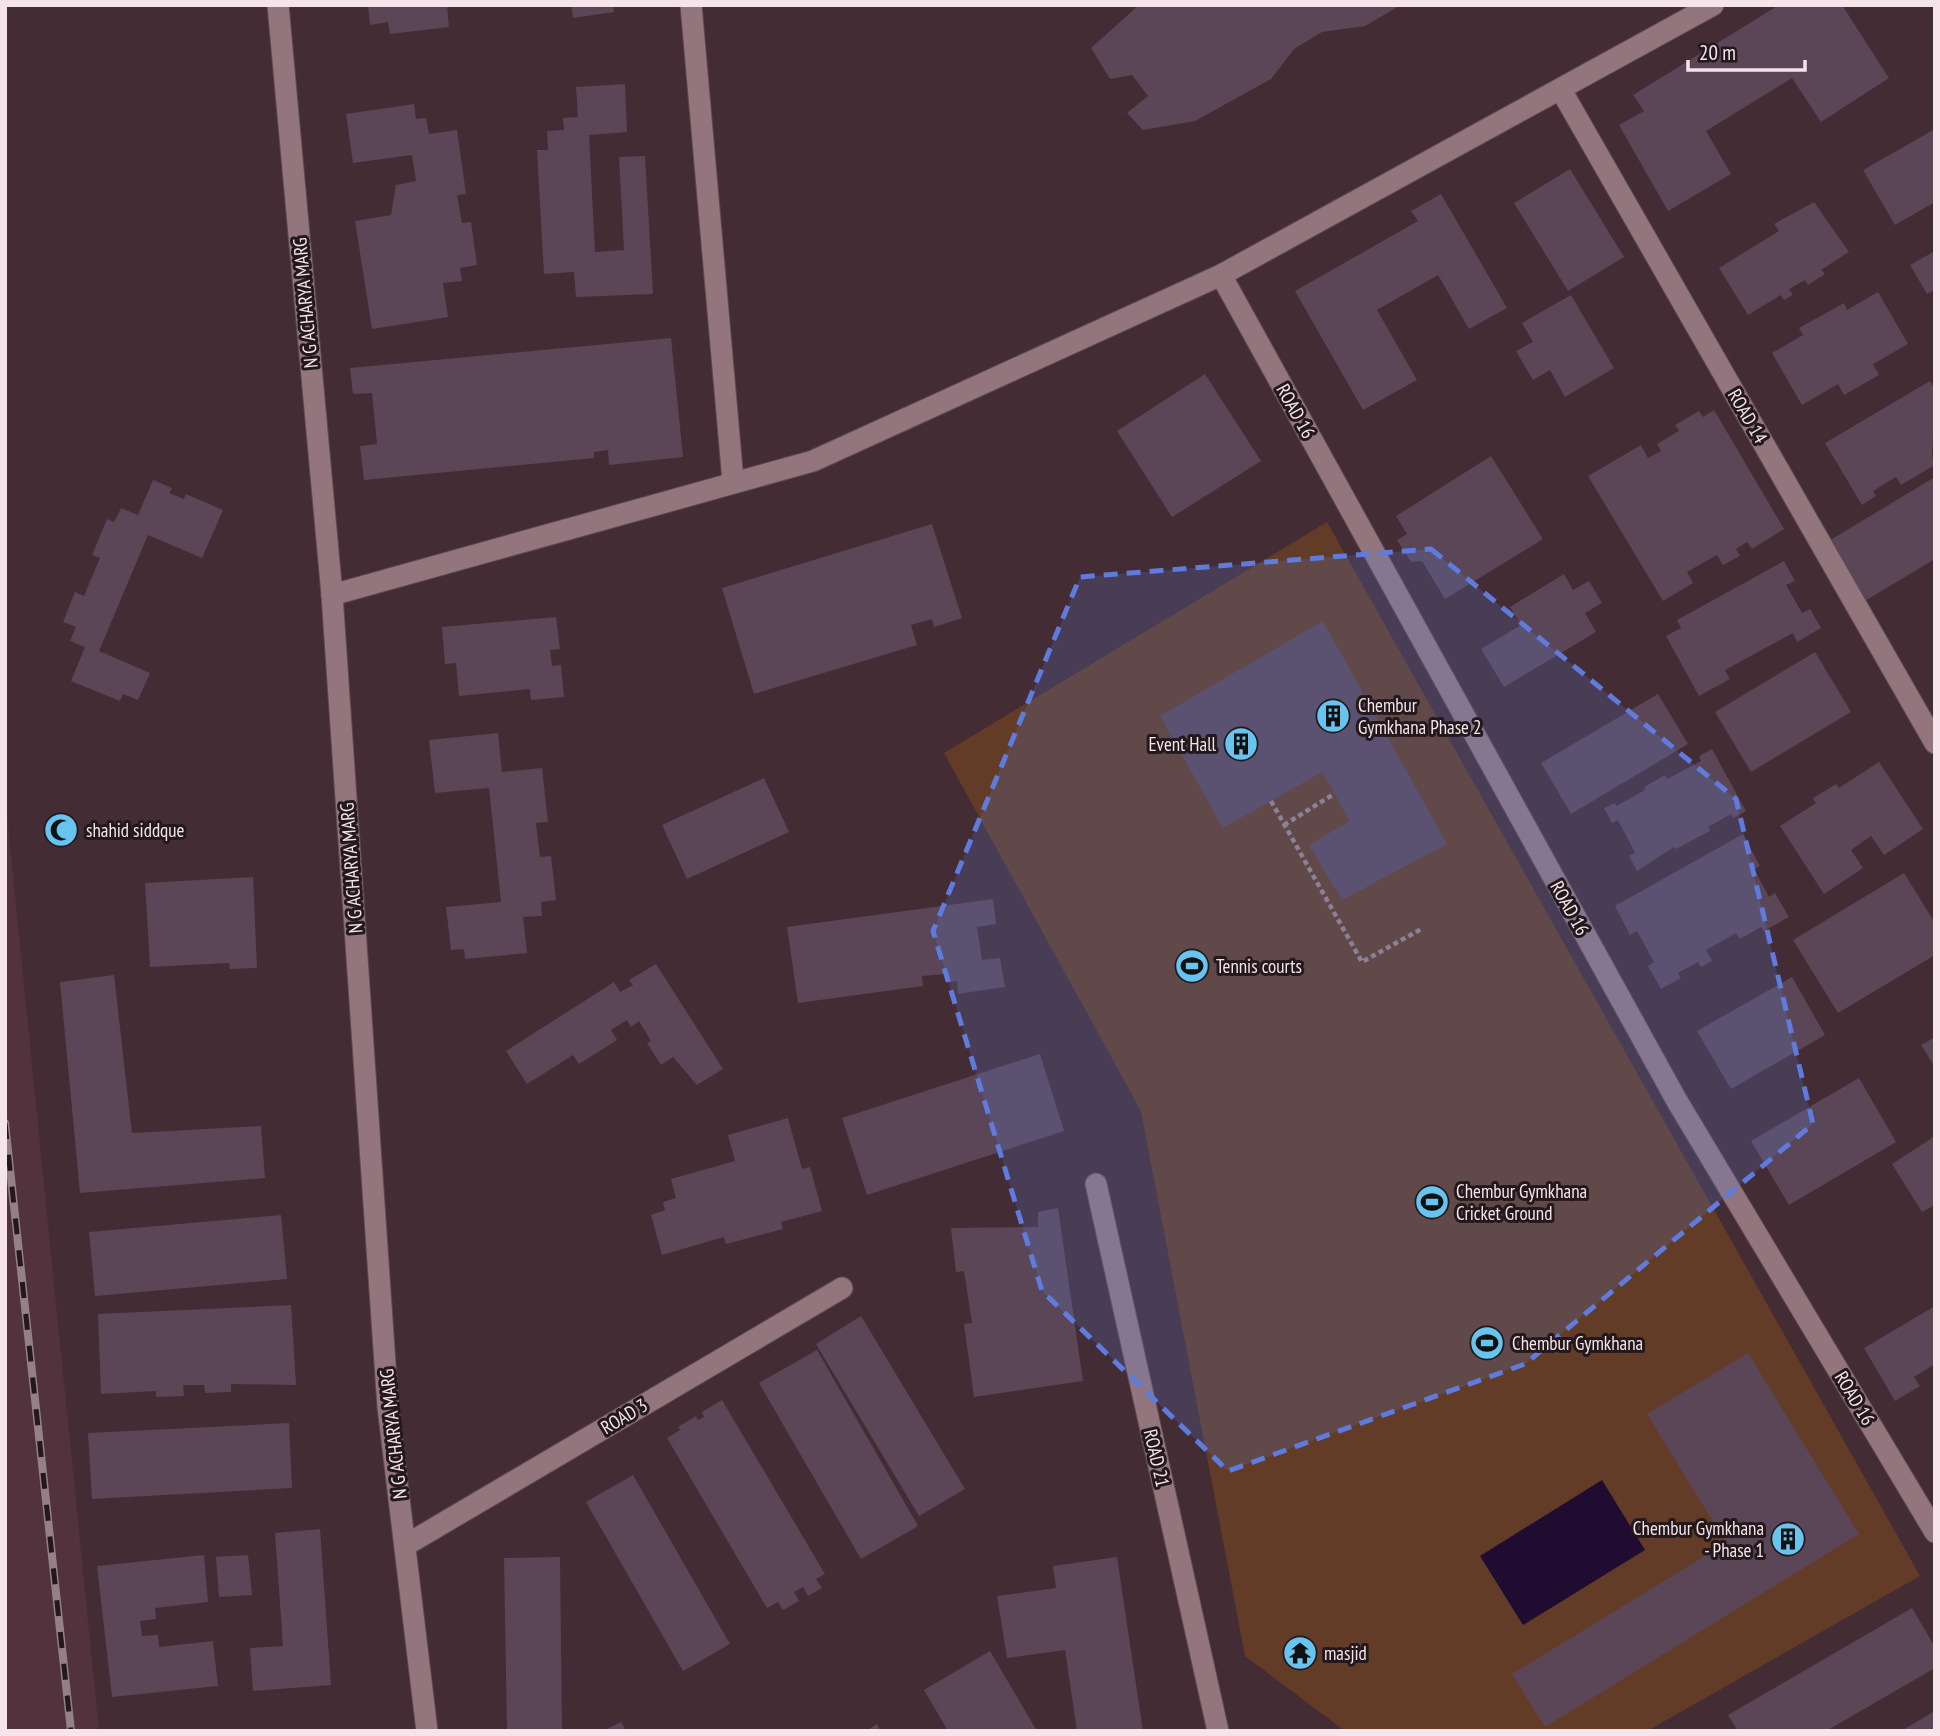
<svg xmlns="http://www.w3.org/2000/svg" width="1940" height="1736" font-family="'PT Sans Narrow',sans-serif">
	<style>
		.built { fill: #52323c }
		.green { fill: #623c26 }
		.water { fill: #200c30 }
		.building { fill: #5a4657 }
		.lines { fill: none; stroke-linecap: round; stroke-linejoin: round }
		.street-casing { stroke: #5f4a51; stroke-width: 23 }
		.secondary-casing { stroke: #5f4a51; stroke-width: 23 }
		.path { stroke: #968288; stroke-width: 4.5; stroke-dasharray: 5 3.5; stroke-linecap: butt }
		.street { stroke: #92757d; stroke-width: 21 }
		.secondary { stroke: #92757d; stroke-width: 21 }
		.rail-casing { stroke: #958087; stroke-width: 8 }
		.rail { stroke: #23181c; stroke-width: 5; stroke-dasharray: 16; stroke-linecap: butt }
		.marked { fill: #5e7bdd; fill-opacity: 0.2; stroke: #5e7bdd; stroke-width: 5; stroke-dasharray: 14 9; stroke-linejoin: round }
		.labels { text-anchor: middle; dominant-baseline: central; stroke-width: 6; stroke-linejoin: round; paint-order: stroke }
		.street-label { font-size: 19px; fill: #f5e4e9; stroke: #23181c }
		.poi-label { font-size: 19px; fill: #f5e4e9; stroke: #23181c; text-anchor: start }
	</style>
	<rect width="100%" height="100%" fill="#442c34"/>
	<path class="built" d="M5,794L30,1045L99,1731H5Z"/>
	<path class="green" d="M1327,522L1920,1576L1647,1731H1345L1245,1656L1141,1111L944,753Z"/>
	<path class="water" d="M1602,1480L1645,1550L1523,1625L1480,1556Z"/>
	<path class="building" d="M368,5H447L449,27L390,34L388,22L370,25Z
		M571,5H613L614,12L573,18Z
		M1139,5H1401L1365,26L1322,32L1294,49L1271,79L1195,121L1143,130L1127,113L1148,96L1132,75L1110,79L1091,48Z
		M1779,5H1842L1889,78L1821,122L1792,78L1706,131L1731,174L1668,211L1619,125L1644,111L1633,95Z
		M625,84L627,132L589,135L595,252L624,250L619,157L645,156L653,294L576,297L574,272L544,274L537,150H548L547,131L564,130L563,118L578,117L576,87Z
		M414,104L416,119L426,118L429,134L457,130L466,194L457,195L462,223L471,222L477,265L460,268L462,281L443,283L448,317L372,329L355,221L391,215L396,185L416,181L412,155L353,163L346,114Z
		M1935,129V202L1895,225L1863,170Z
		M1570,169L1624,257L1568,291L1514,203Z
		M1441,194L1507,308L1469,329L1438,275L1377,310L1417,380L1363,410L1295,291L1418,221L1411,211Z
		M1814,202L1849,252L1821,270L1825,274L1808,285L1805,280L1789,289L1793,295L1784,300L1781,295L1748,315L1719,268L1779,231L1774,224Z
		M1935,251V290L1927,294L1910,265Z
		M1878,292L1908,344L1873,364L1879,375L1844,395L1838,384L1802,405L1772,353L1803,335L1799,328L1844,303L1847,310Z
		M1571,295L1614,368L1565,397L1550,370L1533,380L1516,351L1533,342L1522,323Z
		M671,338L683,457L609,465L608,450L594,452V458L364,480L360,446L377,444L372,393L353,394L350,368Z
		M1205,374L1261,461L1172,517L1117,431Z
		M1930,381L1935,390L1932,456L1935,465L1901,485L1896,477L1873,491L1876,496L1862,505L1825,443Z
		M1714,410L1784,529L1752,549L1747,542L1736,549L1740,556L1723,565L1717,555L1687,572L1693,583L1663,601L1588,476L1641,445L1648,458L1661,451L1657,444L1679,431L1675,425L1699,411L1703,417Z
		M1491,456L1543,539L1445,599L1422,561L1411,562L1397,540L1407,534L1396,516Z
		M1935,477V559L1863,602L1827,542Z
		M153,480L172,488L169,493L184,499L186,494L223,510L202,558L148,535L99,651L150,673L138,700L123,694L120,701L71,681L85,647L70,641L76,627L63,622L75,592L84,596L100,558L92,555L107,519L114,522L121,508L138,515Z
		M932,524L962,618L934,627L932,619L911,625L917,645L754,694L722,588Z
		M1784,561L1795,581L1786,585L1802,613L1810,609L1821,628L1797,642L1793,633L1725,670L1730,679L1699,696L1666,636L1681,628L1677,620Z
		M1564,574L1573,590L1589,581L1602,603L1585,613L1596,632L1504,687L1481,649L1521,625L1510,607Z
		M556,617L560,649L550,650L552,666L561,665L564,697L531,700L530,689L459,696L456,663L445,664L442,627Z
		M1323,621L1447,844L1342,900L1309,845L1350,821L1322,772L1223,828L1160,716Z
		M1815,652L1851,712L1751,772L1715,712Z
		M1658,694L1688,744L1571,814L1541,763Z
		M498,733L502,772L542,768L548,822L536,823L540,857L551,856L556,900L541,902L542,916L523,917L527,953L465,959L464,949L451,950L446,907L501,902L489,788L435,793L429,740Z
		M1712,749L1746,811L1733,818L1731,814L1708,827L1710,831L1676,849L1674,847L1637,871L1629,856L1635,853L1618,820L1612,823L1604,808L1615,803L1616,806L1645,790L1644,787L1665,775L1667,779L1701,761L1699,756Z
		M1879,762L1923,829L1884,855L1871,836L1851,850L1863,868L1824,894L1780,826L1816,803L1813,798L1836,784L1839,788Z
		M764,778L789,832L687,879L662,825Z
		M1743,834L1760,866L1754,869L1769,897L1775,893L1789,917L1764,931L1761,927L1740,939L1736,933L1706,950L1712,961L1701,967L1698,962L1678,973L1681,978L1661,989L1648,966L1654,962L1637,931L1630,935L1615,906Z
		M1904,873L1935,923V955L1838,1013L1793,940Z
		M253,877L257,968L230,969L229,963L150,967L145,883Z
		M993,899L996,924L977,927L982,960L1000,958L1005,987L958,994L957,981L946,983L945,974L922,976L923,986L798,1003L787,927Z
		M656,964L723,1069L697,1085L673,1057L661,1065L647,1043L651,1041L639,1021L631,1027L627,1020L611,1030L617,1040L579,1064L573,1055L527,1084L506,1051L614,982L620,992L633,985L629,980Z
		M114,975L132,1133L261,1126L265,1178L80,1193L60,982Z
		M1792,977L1825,1035L1731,1089L1697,1031Z
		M1935,1037V1067L1921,1045Z
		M1040,1054L1064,1131L867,1195L842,1118Z
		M1859,1078L1896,1142L1789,1205L1751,1141Z
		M788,1118L802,1169L810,1167L822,1211L781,1222L783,1229L726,1244L724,1237L662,1255L651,1215L665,1210L663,1202L676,1198L671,1179L735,1161L728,1135Z
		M1935,1136V1205L1922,1212L1892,1164Z
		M1058,1208L1083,1381L974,1397L964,1324L972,1323L964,1271L956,1272L951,1228L1038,1227V1212Z
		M281,1215L287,1279L95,1296L89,1232Z
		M291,1305L296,1385L231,1384V1392L205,1393L204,1385H183L184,1396L156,1397V1391L101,1394L98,1314Z
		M1935,1306V1364L1914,1377L1920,1386L1895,1401L1864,1348Z
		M861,1316L965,1489L919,1516L816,1344Z
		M817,1350L918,1526L861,1559L759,1383Z
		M1748,1353L1859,1534L1545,1727L1512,1674L1726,1543L1647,1414Z
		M722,1400L825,1574L816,1579L822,1588L808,1596L803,1587L794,1592L799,1601L783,1610L778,1602L767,1608L667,1438L680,1430L678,1427L696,1416L698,1420L704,1417L702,1412Z
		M289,1423L292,1488L92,1499L88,1433Z
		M633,1475L730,1644L683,1671L586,1502Z
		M320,1529L331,1685L253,1691L250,1648L283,1646L275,1533Z
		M204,1555L208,1602L155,1608L156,1619L140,1621L142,1636L158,1635L159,1647L213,1641L218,1686L112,1697L97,1566Z
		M248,1555L252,1595L219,1597L216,1557Z
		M560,1557L562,1731H507L504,1558Z
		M1117,1557L1143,1731H1077L1065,1650L1007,1658L997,1596L1056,1588L1053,1566Z
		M1912,1608L1935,1647V1668L1826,1731H1738L1728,1715Z
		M990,1651L1037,1731H948L924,1690Z
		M1935,1711V1731H1901Z
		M621,1722L626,1731H603Z
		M877,1724L880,1731H866Z"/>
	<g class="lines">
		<g class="street-casing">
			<path id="street" d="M691,5L733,481
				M1561,90L1935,743
				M1221,275L1677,1101L1935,1532
				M332,595L813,461L1221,275L1713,5
				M1096,1184L1218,1731
				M406,1545L842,1288"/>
		</g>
		<g class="secondary-casing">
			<path id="secondary" d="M278,5L332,595L388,1407L427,1731"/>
		</g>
		<path class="path" d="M1271,801L1362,962L1423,928
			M1284,825L1334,794"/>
		<use href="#street" class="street"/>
		<use href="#secondary" class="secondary"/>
		<g class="rail-casing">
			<path id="rail" d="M5,1123L71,1731"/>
		</g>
		<use href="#rail" class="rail"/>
	</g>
	<path class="marked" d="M1431,549L1736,799L1813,1124L1525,1364L1228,1471L1042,1291L933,931L1080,577Z"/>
	<defs>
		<g id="building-disc" transform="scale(1.75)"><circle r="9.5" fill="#66c4ef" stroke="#23181c"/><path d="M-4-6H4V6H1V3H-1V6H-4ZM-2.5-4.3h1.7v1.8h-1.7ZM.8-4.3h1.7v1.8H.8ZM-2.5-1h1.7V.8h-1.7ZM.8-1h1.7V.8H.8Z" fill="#111"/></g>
		<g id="mosque-disc" transform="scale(1.75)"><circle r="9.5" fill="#66c4ef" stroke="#23181c"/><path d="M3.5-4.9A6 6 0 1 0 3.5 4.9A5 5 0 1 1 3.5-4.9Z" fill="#111"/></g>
		<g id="stadium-disc" transform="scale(1.75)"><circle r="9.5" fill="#66c4ef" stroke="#23181c"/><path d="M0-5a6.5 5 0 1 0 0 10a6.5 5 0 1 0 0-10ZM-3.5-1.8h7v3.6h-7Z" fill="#111"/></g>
		<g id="temple-disc" transform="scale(1.75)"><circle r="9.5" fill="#66c4ef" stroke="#23181c"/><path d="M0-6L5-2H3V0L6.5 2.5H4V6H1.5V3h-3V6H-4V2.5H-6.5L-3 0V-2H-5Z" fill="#111"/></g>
	</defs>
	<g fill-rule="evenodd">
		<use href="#building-disc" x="1333" y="716"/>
		<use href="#building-disc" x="1241" y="744"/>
		<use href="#mosque-disc" x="61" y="830"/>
		<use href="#stadium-disc" x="1192" y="966"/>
		<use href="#stadium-disc" x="1432" y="1202"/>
		<use href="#stadium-disc" x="1487" y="1343"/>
		<use href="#building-disc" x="1788" y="1539"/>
		<use href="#temple-disc" x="1300" y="1653"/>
	</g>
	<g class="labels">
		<g class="street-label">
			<text transform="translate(305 303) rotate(-95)">N G ACHARYA MARG</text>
			<text transform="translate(1296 411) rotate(61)">ROAD 16</text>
			<text transform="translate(1748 416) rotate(60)">ROAD 14</text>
			<text transform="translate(351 868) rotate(-94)">N G ACHARYA MARG</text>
			<text transform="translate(1570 908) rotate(61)">ROAD 16</text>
			<text transform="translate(1855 1398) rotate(59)">ROAD 16</text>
			<text transform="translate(624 1416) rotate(-31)">ROAD 3</text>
			<text transform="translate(393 1434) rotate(-96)">N G ACHARYA MARG</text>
			<text transform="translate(1157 1458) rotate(77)">ROAD 21</text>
		</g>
		<g class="poi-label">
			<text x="1358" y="705">Chembur<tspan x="1358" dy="22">Gymkhana Phase 2</tspan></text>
			<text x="1216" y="744" text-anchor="end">Event Hall</text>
			<text x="86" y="830">shahid siddque</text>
			<text x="1216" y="966">Tennis courts</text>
			<text x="1456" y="1191">Chembur Gymkhana<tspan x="1456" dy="22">Cricket Ground</tspan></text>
			<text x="1512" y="1343">Chembur Gymkhana</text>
			<text x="1764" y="1528" text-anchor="end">Chembur Gymkhana<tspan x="1764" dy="22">- Phase 1</tspan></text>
			<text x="1324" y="1653">masjid</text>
		</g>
	</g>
	<rect width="1940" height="1736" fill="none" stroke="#f5e4e9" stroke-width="14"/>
	<path d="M1688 60v10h117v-10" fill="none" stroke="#f5e4e9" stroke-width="3.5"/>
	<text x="1699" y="60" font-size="21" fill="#f5e4e9" stroke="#23181c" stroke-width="5" paint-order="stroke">20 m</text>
</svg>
